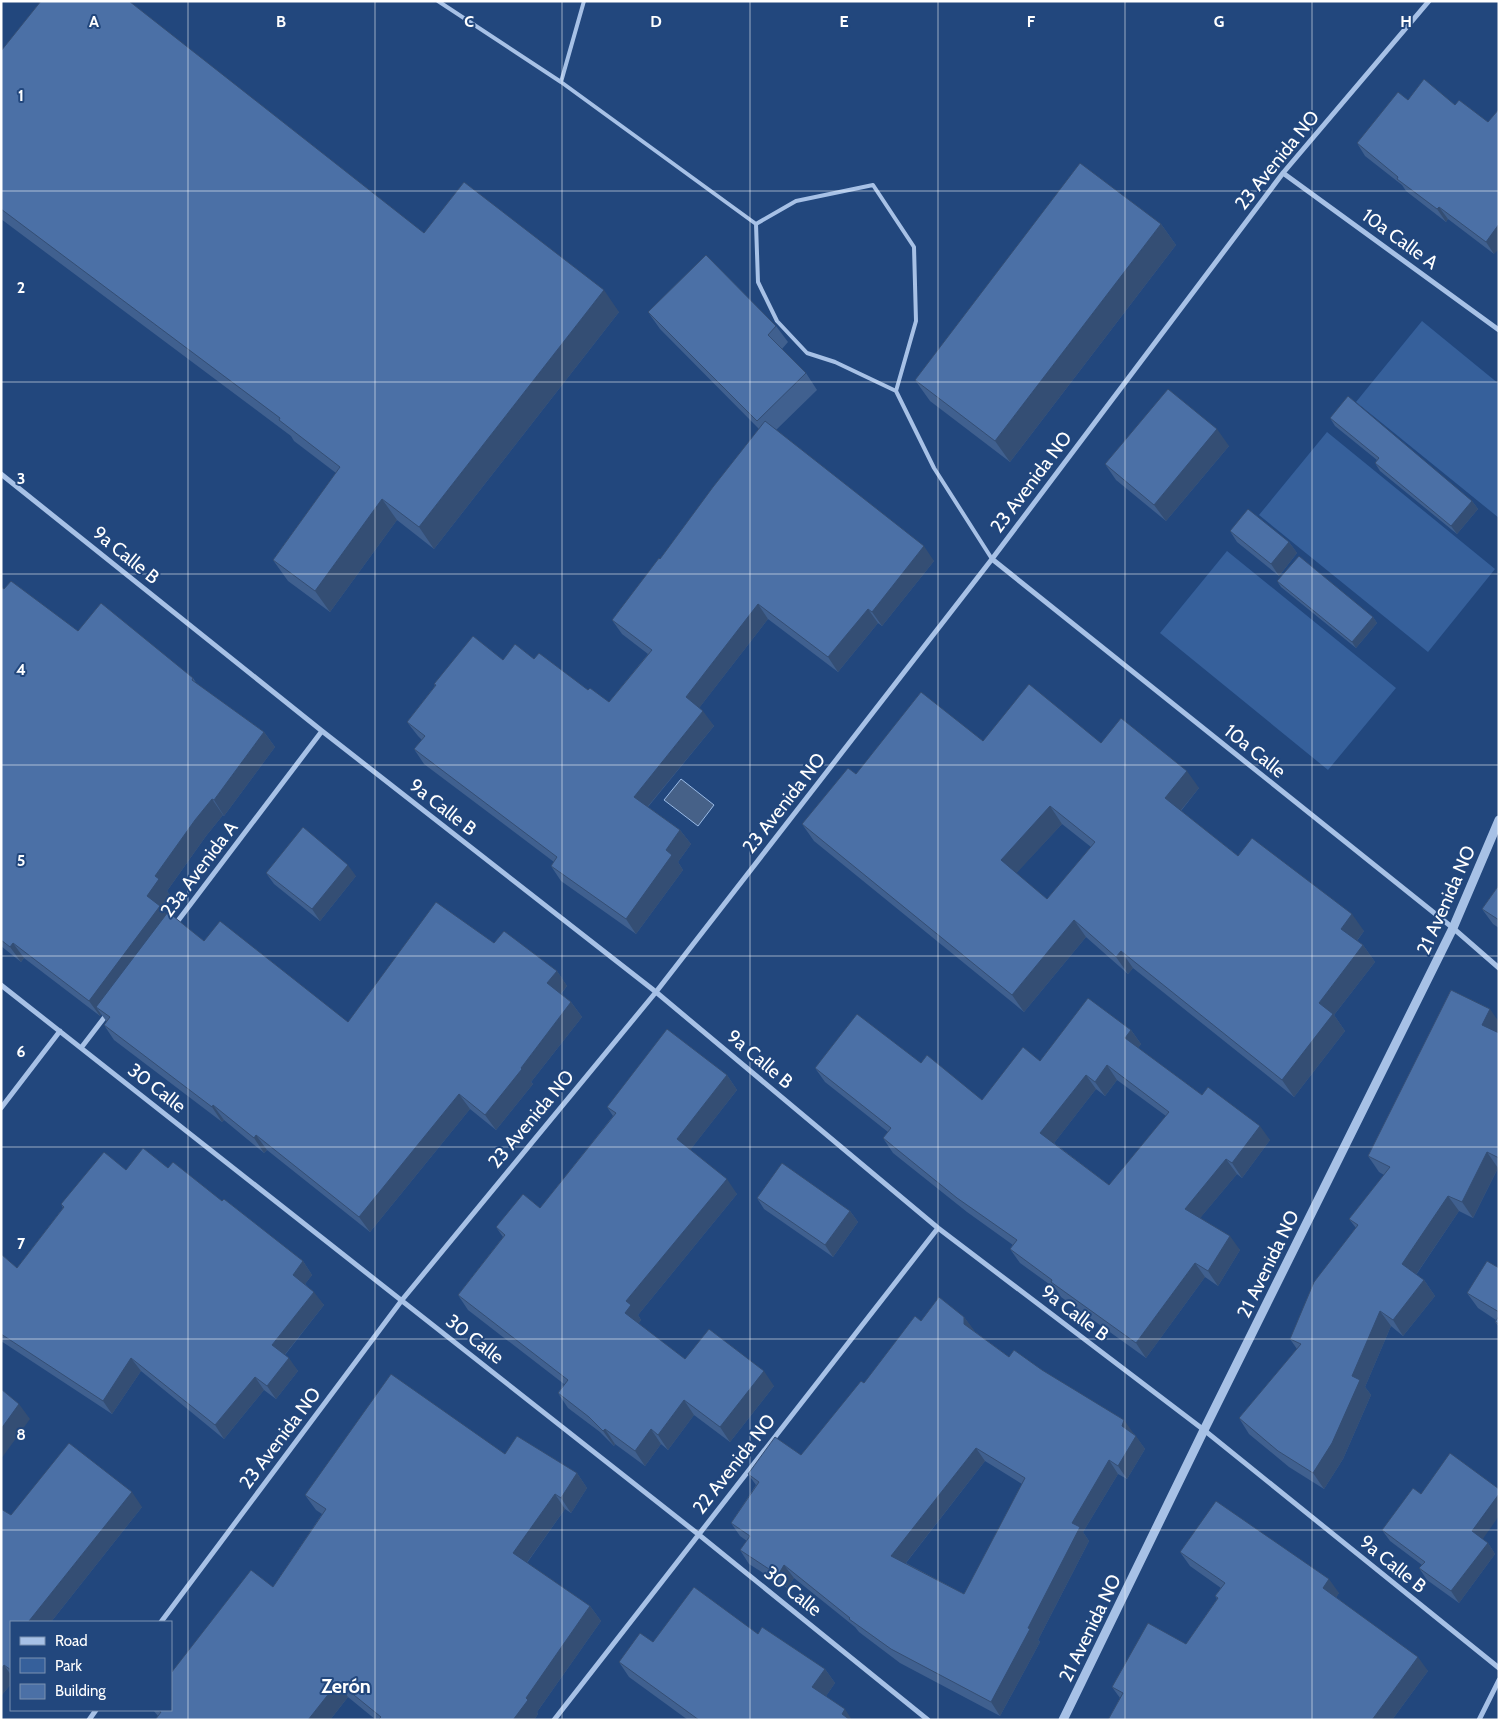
<svg xmlns="http://www.w3.org/2000/svg" width="1500" height="1721" font-family="Cabin,sans-serif">
	<style>
		.green { fill: #36609b }
		.water { fill: #466188; stroke: #9abbe7 }
		.lines { fill: none; stroke-linecap: round; stroke-linejoin: round }
		.service { stroke: #a7c1e6; stroke-width: 4 }
		.minor { stroke: #a7c1e6; stroke-width: 5 }
		.tertiary { stroke: #a7c1e6; stroke-width: 9 }
		.wall { fill: #40608f; fill-rule: evenodd }
		.shaded-wall { fill: #344e74 }
		.building { fill: #4b70a6; stroke: #344e74; fill-rule: evenodd }
		.grid { fill: none; stroke: #fff; stroke-width: 1; stroke-opacity: 0.55 }
		.labels { text-anchor: middle; dominant-baseline: central; stroke-width: 4; stroke-linejoin: round; paint-order: stroke }
		.street-label { font-size: 19px; fill: #fff; stroke: #22477d }
		.neighbourhood-label { font-size: 20px; font-weight: bold; fill: #fff; stroke: #22477d }
		.grid-label { font-size: 16px; text-anchor: middle; font-weight: bold; fill: #fff; stroke: #22477d; stroke-width: 4; stroke-linejoin: round; paint-order: stroke }
	</style>
	<rect width="100%" height="100%" fill="#22477d"/>
	<path class="green" d="M1422,321L1499,384V518L1356,402Z
		M1327,432L1495,569L1428,652L1259,515Z
		M1227,551L1396,688L1328,770L1160,633Z"/>
	<path class="water" d="M681,779L714,805L698,826L664,800Z"/>
	<g class="lines">
		<path class="service" d="M438,1L561,82L756,224L796,201L873,185L914,247L916,321L896,391L934,468L992,559
			M561,82L584,1
			M756,224L758,282L777,321L807,353L835,362L896,391"/>
		<path class="minor" d="M1283,173L1499,330
			M1,474L322,731L656,992L938,1228L1204,1430L1499,1668
			M992,559L1453,928L1499,968
			M174,926L322,731
			M1,985L698,1534L928,1720
			M81,1048L107,1014
			M1,1108L60,1031
			M161,1622L402,1300L656,992L992,559L1283,173L1429,1
			M89,1720L96,1710
			M554,1720L938,1228
			M1479,1720L1499,1680"/>
		<path class="tertiary" d="M1063,1720L1204,1430L1453,928L1499,820"/>
	</g>
	<path class="wall" d="M1,51L424,233L619,312L434,549L397,520L330,612L288,581L273,560L336,473L294,441L291,436L1,219Z
		M1408,100L1455,105L1494,254L1448,219L1446,222L1406,191L1402,185L1365,156L1357,143Z
		M1161,224L1176,245L1010,462L930,401L915,380Z
		M648,312L776,326L788,342L782,349L806,373L817,390L776,430L934,561L882,626L878,623L838,672L768,619L699,708L714,726L648,807L680,830L691,844L678,862L683,870L636,934L561,881L551,866L554,862L424,764L414,749L422,740L418,736L407,722L435,686L434,684L503,660L534,659L609,702L648,654L622,634L612,620L660,559L759,429L660,329Z
		M1330,418L1472,501L1478,509L1457,534L1380,471L1375,463L1377,460L1335,426Z
		M1229,446L1166,521L1116,480L1105,464Z
		M1230,531L1289,542L1297,553L1279,576L1237,542Z
		M1277,581L1373,617L1377,623L1356,648L1281,587Z
		M1,587L78,631L193,678L197,684L264,732L275,747L224,816L223,815L206,836L167,891L170,895L161,907L166,915L204,941L348,1022L494,943L557,971L567,986L561,994L571,1002L582,1017L531,1082L533,1084L496,1130L470,1109L370,1232L267,1150L264,1153L224,1120L222,1122L114,1040L104,1025L107,1022L101,1014L100,1016L24,958L21,962L1,946Z
		M983,741L1101,743L1199,788L1181,811L1238,856L1364,931L1357,941L1363,945L1375,962L1334,1015L1345,1031L1294,1097L1133,968L1128,974L1086,937L1024,1012L814,841L802,824L856,774ZM1062,824L1091,847L1047,899L1016,873Z
		M266,873L356,876L320,921L274,884Z
		M1499,885V928L1493,924L1482,909Z
		M1499,1022V1029L1497,1032L1499,1033V1168H1498L1473,1218L1459,1211L1416,1275L1424,1280L1435,1296L1403,1336L1391,1326L1365,1387L1371,1395L1343,1459L1324,1489L1289,1467L1249,1434L1239,1418L1297,1349L1290,1339L1356,1228L1349,1219L1384,1175L1379,1172L1368,1156Z
		M1131,1030L1141,1044L1138,1048L1202,1095L1270,1140L1242,1178L1237,1174L1200,1218L1240,1250L1218,1286L1205,1277L1146,1358L1061,1297L1056,1289L1020,1263L1010,1249L1013,1245L967,1212L893,1153L883,1138L888,1132L825,1082L815,1068L921,1063L982,1100L1040,1061ZM1117,1080L1166,1116L1109,1185L1054,1143L1096,1089L1105,1096Z
		M727,1075L737,1090L690,1150L737,1194L638,1315L641,1320L638,1324L685,1359L774,1386L730,1442L694,1415L668,1450L661,1444L645,1466L615,1444L614,1446L600,1432L568,1408L558,1393L564,1384L468,1310L458,1295L503,1237L496,1227L540,1208L613,1116L607,1107Z
		M168,1168L222,1201L303,1261L312,1275L305,1284L324,1305L285,1355L298,1371L276,1399L264,1390L224,1439L141,1371L112,1414L1,1341V1254L17,1268L63,1208L61,1204L126,1170Z
		M757,1198L850,1211L858,1222L833,1257L764,1209Z
		M1499,1268V1327L1495,1322L1496,1320L1478,1308L1467,1293Z
		M964,1317L974,1331L1009,1357L1042,1370L1134,1434L1145,1449L1127,1479L1118,1474L1083,1532L1089,1541L1038,1640L1040,1642L1000,1716L900,1663L859,1632L855,1627L794,1578L787,1588L749,1564L740,1550L747,1541L740,1536L731,1523L756,1485L748,1474L801,1455L864,1383L921,1321ZM985,1461L1022,1484L964,1594L906,1563Z
		M505,1454L577,1473L587,1488L571,1513L565,1509L527,1563L590,1606L601,1621L537,1712L538,1714L534,1720H376L348,1697L330,1720H155L158,1716L153,1710H171L273,1587L322,1514L316,1510L305,1495Z
		M142,1507L51,1622H11V1684L1,1696L11,1515Z
		M1382,1530L1482,1539L1488,1543L1495,1554L1459,1603L1427,1580L1419,1568L1422,1565L1390,1541Z
		M1180,1552L1339,1593L1336,1597L1428,1671L1392,1720H1108L1120,1698L1112,1687L1186,1644L1217,1599L1215,1596L1221,1588L1190,1566Z
		M758,1634L825,1669L835,1683L826,1696L852,1720H688L629,1677L619,1662L653,1642Z"/>
	<path class="shaded-wall" d="M1439,207L1448,219L1446,222L1437,209Z
		M1161,224L1176,245L1010,462L995,441Z
		M1499,224V249L1494,254L1486,242Z
		M604,290L619,312L434,549L419,527Z
		M1217,429L1229,446L1166,521L1154,505Z
		M382,499L397,520L330,612L315,591Z
		M1472,501L1478,509L1457,534L1451,526Z
		M1289,542L1297,553L1279,576L1271,564Z
		M924,546L934,561L882,626L872,612Z
		M758,604L768,619L696,712L686,697Z
		M868,609L878,623L838,672L828,657Z
		M1373,617L1377,623L1356,648L1352,642Z
		M703,711L714,726L644,811L634,797Z
		M264,732L275,747L224,816L214,800Z
		M1187,771L1199,788L1177,815L1165,798Z
		M212,799L223,815L206,836L167,891L170,895L161,907L171,922L96,1007L101,1014L100,1016L89,1001L147,896L155,876L195,820Z
		M1050,806L1062,824L1013,877L1001,860Z
		M680,830L691,844L678,862L683,870L636,934L626,919L666,850Z
		M348,865L356,876L320,921L312,909Z
		M1352,914L1364,931L1353,946L1341,929Z
		M1074,920L1086,937L1024,1012L1012,995Z
		M13,943L24,958L21,962L10,947Z
		M1363,945L1375,962L1334,1015L1345,1031L1294,1097L1282,1080L1319,1003Z
		M1121,951L1133,968L1128,974L1116,957Z
		M557,971L567,986L557,998L547,983Z
		M571,1002L582,1017L531,1082L533,1084L496,1130L485,1115L521,1068Z
		M1490,1009L1499,1022V1029L1493,1040L1482,1025Z
		M1131,1030L1141,1044L1135,1052L1125,1038Z
		M1107,1065L1117,1080L1105,1096L1095,1082Z
		M727,1075L737,1090L687,1154L677,1139Z
		M1086,1075L1096,1089L1051,1147L1040,1133Z
		M459,1094L470,1109L370,1232L359,1217Z
		M213,1105L224,1120L222,1122L212,1107Z
		M1260,1126L1270,1140L1242,1178L1232,1163Z
		M256,1135L267,1150L264,1153L254,1138Z
		M1487,1152L1498,1168L1473,1218L1462,1202Z
		M1226,1159L1237,1174L1196,1223L1185,1209Z
		M727,1179L737,1194L638,1315L641,1320L635,1328L625,1313L626,1301Z
		M1448,1196L1459,1211L1413,1279L1402,1264Z
		M850,1211L858,1222L833,1257L825,1245Z
		M1230,1236L1240,1250L1218,1286L1208,1271Z
		M303,1261L312,1275L302,1288L293,1275Z
		M1195,1263L1205,1277L1146,1358L1136,1343Z
		M1424,1280L1435,1296L1403,1336L1393,1320Z
		M314,1292L324,1305L282,1358L272,1345Z
		M1380,1311L1391,1326L1365,1387L1371,1395L1343,1459L1324,1489L1313,1473L1352,1376Z
		M964,1317L974,1330V1337L964,1324Z
		M131,1358L141,1371L112,1414L103,1401Z
		M289,1358L298,1371L276,1399L267,1386Z
		M764,1371L774,1386L730,1442L720,1427Z
		M255,1377L264,1390L224,1439L215,1425Z
		M684,1400L694,1415L668,1450L658,1435Z
		M19,1404L30,1419L1,1459V1429Z
		M1124,1420L1134,1434L1131,1440L1122,1426Z
		M605,1429L615,1444L614,1446L603,1431Z
		M651,1429L661,1444L645,1466L635,1451Z
		M1136,1436L1145,1449L1127,1479L1118,1466Z
		M976,1448L985,1461L901,1569L891,1556Z
		M1109,1460L1118,1474L1083,1532L1089,1541L1038,1640L1040,1642L1000,1716L991,1702L1028,1628L1072,1523Z
		M577,1473L587,1488L571,1513L561,1498Z
		M132,1492L142,1507L51,1622H30L29,1621Z
		M555,1494L565,1509L523,1568L513,1553Z
		M1499,1494V1516L1480,1543L1472,1531Z
		M1488,1543L1495,1554L1459,1603L1451,1591Z
		M784,1565L794,1578L787,1588L778,1575Z
		M1329,1579L1339,1593L1333,1602L1323,1588Z
		M590,1606L601,1621L537,1712L538,1714L534,1720H513L526,1698Z
		M1418,1657L1428,1671L1392,1720H1372Z
		M4,1665L11,1675V1684L1,1696V1669Z
		M825,1669L835,1683L822,1702L812,1687Z
		M338,1682L348,1697L330,1720H308Z
		M845,1709L852,1720H846L842,1714Z"/>
	<path class="building" d="M41,1H129L424,233L464,182L604,290L419,527L382,499L315,591L273,560L340,467L279,420L280,418L1,209V51Z
		M1424,79L1455,105L1459,100L1488,122L1499,109V224L1486,242L1439,207L1437,209L1397,179L1398,177L1357,143L1398,92L1408,100Z
		M1080,163L1161,224L995,441L915,380Z
		M706,255L776,326L768,335L806,373L757,421L648,312Z
		M1168,389L1217,429L1154,505L1105,464Z
		M1348,396L1472,501L1451,526L1375,463L1379,458L1330,418Z
		M765,421L924,546L872,612L868,609L828,657L758,604L686,697L703,711L634,797L680,830L666,850L672,855L626,919L551,866L557,857L414,749L425,736L407,722L436,685L434,684L473,636L503,660L515,644L534,659L539,653L588,690L590,688L609,702L652,650L612,620L659,558L660,559L713,487Z
		M1248,509L1289,542L1271,564L1230,531Z
		M1299,556L1373,617L1352,642L1277,581Z
		M11,581L78,631L101,603L193,678L192,680L264,732L214,800L212,799L195,820L155,876L159,879L147,896L160,906L89,1001L13,943L10,947L1,940V587L4,589Z
		M1029,684L1101,743L1121,718L1187,771L1165,798L1238,856L1252,838L1352,914L1341,929L1363,945L1319,1003L1333,1014L1282,1080L1121,951L1116,957L1074,920L1012,995L802,824L848,768L856,774L921,692L983,741ZM1050,806L1095,842L1047,899L1001,860Z
		M303,827L348,865L312,909L266,873Z
		M1499,885V920L1482,909Z
		M436,902L494,943L504,931L557,971L547,983L571,1002L521,1068L522,1069L485,1115L459,1094L359,1217L256,1135L254,1138L213,1105L212,1107L104,1025L110,1017L96,1007L168,912L204,941L220,921L348,1022Z
		M1451,990L1490,1009L1482,1025L1499,1033V1158L1487,1152L1462,1202L1448,1196L1402,1264L1424,1280L1393,1320L1380,1311L1352,1376L1360,1380L1332,1443L1313,1473L1278,1451L1239,1418L1301,1344L1290,1339L1314,1282L1358,1225L1349,1219L1390,1167L1368,1156Z
		M1088,998L1131,1030L1125,1038L1202,1095L1208,1087L1260,1126L1232,1163L1226,1159L1185,1209L1230,1236L1208,1271L1195,1263L1136,1343L1051,1282L1052,1280L1010,1249L1017,1240L957,1198L883,1138L891,1128L815,1068L857,1014L921,1063L927,1055L982,1100L1023,1047L1040,1061ZM1107,1065L1169,1112L1109,1185L1040,1133L1086,1075L1095,1082Z
		M667,1029L727,1075L677,1139L727,1179L626,1301L631,1305L625,1313L685,1359L709,1329L764,1371L720,1427L684,1400L658,1435L651,1429L635,1451L605,1429L603,1431L589,1417L558,1393L568,1380L458,1295L505,1235L496,1227L523,1194L540,1208L616,1113L607,1107Z
		M143,1148L168,1168L173,1162L222,1201L224,1199L303,1261L293,1275L314,1292L272,1345L289,1358L267,1386L255,1377L215,1425L131,1358L103,1401L1,1334V1254L17,1268L64,1207L61,1204L104,1152L126,1170Z
		M782,1163L850,1211L825,1245L757,1198Z
		M1487,1261L1499,1268V1312L1467,1293Z
		M939,1297L964,1317V1324L1009,1357L1014,1350L1042,1370L1124,1420L1122,1426L1136,1436L1118,1466L1109,1460L1072,1523L1080,1527L1028,1628L1030,1629L991,1702L891,1649L849,1619L850,1618L784,1565L778,1575L740,1550L750,1536L731,1523L759,1482L748,1474L775,1437L801,1455L861,1381L864,1383L915,1316L921,1321ZM976,1448L1025,1478L964,1594L891,1556Z
		M1499,1316V1324L1495,1322Z
		M391,1374L505,1454L517,1436L577,1473L561,1498L555,1494L513,1553L590,1606L526,1698L528,1700L513,1720H378L381,1717L338,1682L308,1720H155L161,1712L158,1710H171V1673L251,1570L273,1587L326,1509L305,1495Z
		M1,1389L19,1404L1,1429Z
		M69,1443L132,1492L29,1621L31,1622H11V1670L4,1665L1,1669V1509L11,1515Z
		M1450,1453L1499,1489V1494L1472,1531L1488,1543L1451,1591L1419,1568L1425,1562L1382,1530L1413,1488L1421,1494Z
		M1216,1501L1329,1579L1323,1588L1418,1657L1372,1720H1108L1123,1693L1112,1687L1148,1623L1186,1644L1218,1598L1215,1596L1225,1583L1180,1552Z
		M694,1587L758,1634L762,1627L825,1669L812,1687L845,1709L842,1714L850,1720H699L619,1662L640,1633L653,1642Z"/>
	<path class="grid" d="M188,1V1720M375,1V1720M562,1V1720M750,1V1720M938,1V1720M1125,1V1720M1312,1V1720M1,191H1499M1,382H1499M1,574H1499M1,765H1499M1,956H1499M1,1147H1499M1,1339H1499M1,1530H1499"/>
	<g class="labels">
		<g class="street-label">
			<text transform="translate(1277 160) rotate(-51)">23 Avenida NO</text>
			<text transform="translate(1400 239) rotate(36)">10a Calle A</text>
			<text transform="translate(1031 482) rotate(-53)">23 Avenida NO</text>
			<text transform="translate(126 555) rotate(39)">9a Calle B</text>
			<text transform="translate(1255 751) rotate(39)">10a Calle</text>
			<text transform="translate(784 803) rotate(-52)">23 Avenida NO</text>
			<text transform="translate(443 807) rotate(38)">9a Calle B</text>
			<text transform="translate(199 869) rotate(-53)">23a Avenida A</text>
			<text transform="translate(1446 900) rotate(-66)">21 Avenida NO</text>
			<text transform="translate(760 1059) rotate(40)">9a Calle B</text>
			<text transform="translate(157 1088) rotate(38)">30 Calle</text>
			<text transform="translate(531 1119) rotate(-50)">23 Avenida NO</text>
			<text transform="translate(1268 1264) rotate(-64)">21 Avenida NO</text>
			<text transform="translate(1075 1313) rotate(37)">9a Calle B</text>
			<text transform="translate(475 1339) rotate(38)">30 Calle</text>
			<text transform="translate(280 1438) rotate(-53)">23 Avenida NO</text>
			<text transform="translate(734 1464) rotate(-52)">22 Avenida NO</text>
			<text transform="translate(1393 1564) rotate(39)">9a Calle B</text>
			<text transform="translate(793 1591) rotate(39)">30 Calle</text>
			<text transform="translate(1090 1628) rotate(-64)">21 Avenida NO</text>
		</g>
		<g class="neighbourhood-label">
			<text x="346" y="1686">Zerón</text>
		</g>
	</g>
	<g class="grid-label">
		<text x="94" y="27">A</text>
		<text x="281" y="27">B</text>
		<text x="469" y="27">C</text>
		<text x="656" y="27">D</text>
		<text x="844" y="27">E</text>
		<text x="1031" y="27">F</text>
		<text x="1219" y="27">G</text>
		<text x="1406" y="27">H</text>
		<text x="21" y="101">1</text>
		<text x="21" y="293">2</text>
		<text x="21" y="484">3</text>
		<text x="21" y="675">4</text>
		<text x="21" y="866">5</text>
		<text x="21" y="1057">6</text>
		<text x="21" y="1249">7</text>
		<text x="21" y="1440">8</text>
	</g>
	<rect width="1500" height="1721" fill="none" stroke="#ffffff" stroke-width="5"/>
	<rect x="10" y="1621" width="162" height="90" fill="#22477d" stroke="#7a91b1"/>
	<rect x="20" y="1637" width="25" height="8" fill="#a7c1e6" stroke="#7a91b1"/>
	<text x="55" y="1646" font-size="15" fill="#ffffff">Road</text>
	<rect x="20" y="1658" width="25" height="15" fill="#36609b" stroke="#7a91b1"/>
	<text x="55" y="1671" font-size="15" fill="#ffffff">Park</text>
	<rect x="20" y="1684" width="25" height="15" fill="#4b70a6" stroke="#7a91b1"/>
	<text x="55" y="1696" font-size="15" fill="#ffffff">Building</text>
</svg>
